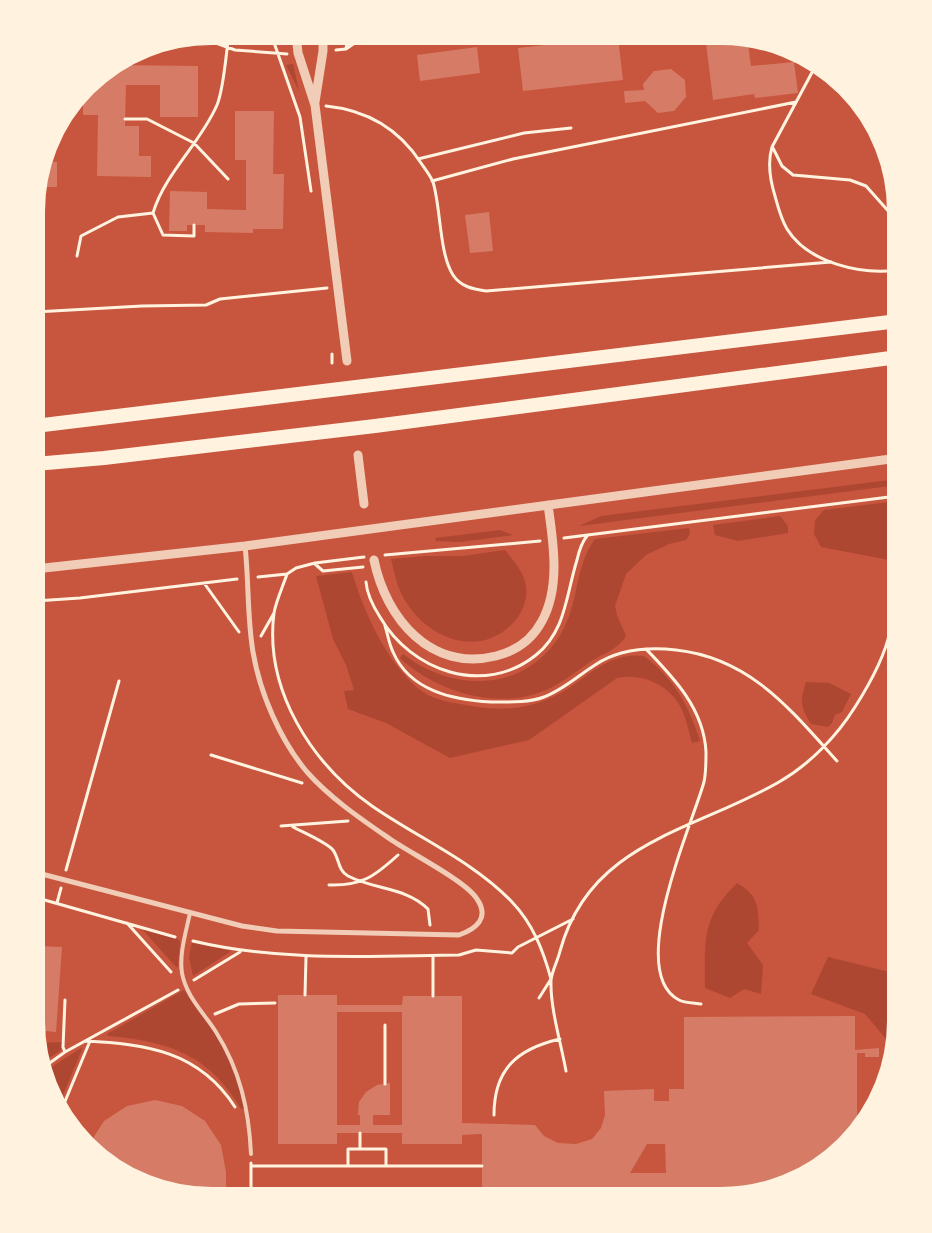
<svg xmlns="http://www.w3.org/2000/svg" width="932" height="1233" font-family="Cabin,sans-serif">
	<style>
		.green { fill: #ae4732 }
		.building { fill: #d67c66; fill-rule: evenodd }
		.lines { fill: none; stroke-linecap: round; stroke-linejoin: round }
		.path { stroke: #fff3e0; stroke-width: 3 }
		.service { stroke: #f1ccb7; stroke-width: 4 }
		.minor { stroke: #f1ccb7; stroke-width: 5 }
		.tertiary { stroke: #f1ccb7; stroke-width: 9 }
		.motorway { stroke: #fff3e0; stroke-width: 14 }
		.rim { fill: none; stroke: #fff3e0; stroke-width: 6 }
	</style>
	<rect width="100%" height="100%" fill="#c8553d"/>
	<path class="green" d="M293,64L299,91L286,65Z
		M898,479V485L579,526L601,516Z
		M889,502V560L821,547L814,534L815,520L824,510Z
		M780,516L788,526V533L738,541L715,535L713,525Z
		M689,528L690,534L686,540L669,544L646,555L626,574L615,606L617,615L626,636C617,650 604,653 590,662C574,673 557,687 538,693C492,709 434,690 400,658L403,654C455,695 531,692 564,628C579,599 575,566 595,539Z
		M500,530L513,535L460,542L436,541L435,538Z
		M505,550C513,560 524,572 526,586C528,600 522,614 512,624C475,661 421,635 401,593C396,582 394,571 391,559L426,556H463Z
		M352,572C363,611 389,668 423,692C438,702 461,704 478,707C504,711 529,708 553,697C585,682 605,651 644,656C674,678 689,706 700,741L692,743C689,732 686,717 680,706C668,684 641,673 617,678L529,740L450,758L386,723L348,709L344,691L354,690L346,665L333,639L316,576Z
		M898,611V654L897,656L888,652Z
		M806,682L829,683L851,694L842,712L835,715L832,723L828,727L811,724C800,706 800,703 806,682Z
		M737,883C759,896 758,906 759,930L747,943L763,965L761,994L744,989L730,998L705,988C705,941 701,918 737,883Z
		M142,929L178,939L180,942L178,967H176Z
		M192,943L229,950L230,952L193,976L189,957Z
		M828,957L898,974V1033L893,1047L865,1014L811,994Z
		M184,990C193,1005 204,1018 214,1032C230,1055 238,1082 245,1109H241C210,1055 168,1041 108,1036L107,1034Z
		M62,1042L61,1050L43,1062L39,1043Z
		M83,1047L58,1107L52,1097L45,1071Z"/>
	<path class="building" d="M705,35L747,37L751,66L794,62L798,93L755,98L754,94L713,100Z
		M618,37L623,80L523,91L518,48Z
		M477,47L480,73L420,81L417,55Z
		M117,65L198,66V117H160V85H126L125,126H139V156H151V177L97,176L98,115H83V92L95,78Z
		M671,69L685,80L686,97L674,111L658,113L645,101L625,103L624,91L644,90L643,84L654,71Z
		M235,111H274L273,174H284L283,229H253V233L205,232V225H187V231H169L170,191L207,192V209L246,210V160H235Z
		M44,162H57V187H36Z
		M489,212L493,251L470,253L465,215Z
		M37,946L62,947L56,1032L36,1030L34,1021Z
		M278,995H337V1005H402L403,996H462V1123L535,1125L544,1136L558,1143L576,1144L592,1139L601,1128L605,1115L604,1091L654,1089V1101H669V1089H684V1017L855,1016V1050L879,1048V1057H865V1053H857V1130L799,1181L720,1199H482V1134L462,1135V1144H402V1133H337V1144H278ZM337,1012H402V1125H373V1115H390V1083L377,1085L366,1092L359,1102L358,1115H360V1125H337ZM647,1144H665L666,1173H630Z
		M155,1100L182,1106L205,1121L221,1145L226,1172V1189L167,1190L113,1169L90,1143L104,1121L127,1106Z"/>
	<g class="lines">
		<path class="path" d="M271,34L300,117L311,191
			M197,36L235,50L287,54
			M346,48L350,34
			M336,50L346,49L368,34
			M816,65L772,147C767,164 770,180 775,196C778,207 781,219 787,229C808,263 861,275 898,270
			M326,106C366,110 399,129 421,163C425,169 430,175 433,182C441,208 439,253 453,275C461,287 473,289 486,291L831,262
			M125,119H147L194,143L228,179
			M773,148L782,166L793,175L850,180L866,186L898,222
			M418,159L524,133L571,128
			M432,181L513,159L796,102
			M194,225V236L163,235L153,213C165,173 200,144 217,105C224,88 226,53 229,34
			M898,240V216
			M77,256L81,236L118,217L153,213
			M898,306V279
			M35,312L142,306L206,305L220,299L327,288
			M332,354V363
			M898,446V370
			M564,538L897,496
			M385,555L540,541
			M315,564L323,571L363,567
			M287,574C283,586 276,601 274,613C264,690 312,764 372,806C418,838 473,861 512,902C533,924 543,950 551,979L539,998
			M258,577L287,574L296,568L315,563L364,557
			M366,582C367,595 373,606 380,617C411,671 484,697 536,655C566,631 566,595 577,560C579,551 581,543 587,536
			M204,583L239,632
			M35,601L80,598L237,579
			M385,626C388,635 389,644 393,652C410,691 453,700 491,702C508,702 528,703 544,697C563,690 579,675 595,665C619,649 648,647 676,650C750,658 790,709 837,761
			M261,636L274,613
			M646,649C674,678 704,709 706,752C706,761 706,773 704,782C692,825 625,972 679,1000C684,1003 695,1003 701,1004
			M211,755L302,783
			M281,826L348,821
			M293,827C302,832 326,842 333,850C339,858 338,871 348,876C375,890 406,887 428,909L430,925
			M66,870L119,681
			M329,885C362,886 375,876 398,855
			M34,897L175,937
			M57,903L61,888
			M127,923L171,972
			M193,941C281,962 370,956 459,955L476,950L512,953L518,947L573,919
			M433,956V996
			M194,980L240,952
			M305,995L306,957
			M65,1000L63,1047L65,1052
			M215,1014L239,1004L275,1003
			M385,1025V1084
			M85,1041C146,1044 199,1051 235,1107
			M44,1067L65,1052L178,990
			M566,1071C561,1043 550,1008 551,980C552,971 558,960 560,951C590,841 695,831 779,782C809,765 837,736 855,707C869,685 885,656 890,631C901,579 897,522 897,470
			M61,1111L90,1041
			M494,1115C494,1069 517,1049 560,1039
			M360,1133V1149
			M251,1166H482
			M348,1166V1149H386V1166
			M251,1194H482
			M251,1198V1163"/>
		<path class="service" d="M190,913C186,932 179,954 182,973C186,996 204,1013 216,1032C240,1070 249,1110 251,1154"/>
		<path class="minor" d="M34,872L242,926L277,931L459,935C476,929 490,918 477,899C466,881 410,853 390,839C361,819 330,798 307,772C280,740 260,693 253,652C247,617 249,581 245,546"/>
		<path class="tertiary" d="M296,34L298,53L315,105L347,361
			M315,102L323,51V34
			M358,455L364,504
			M374,560C386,619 431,672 496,656C516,651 532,640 542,621C561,586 553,541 548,505
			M35,569L245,546L898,458"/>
		<path class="motorway" d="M35,426L898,321
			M35,464L104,458L375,426L898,357"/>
	</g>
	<path d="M0 0H932V1233H0ZM211 42H721A169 169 0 0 1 890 211V1021A169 169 0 0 1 721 1190H211A169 169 0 0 1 42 1021V211A169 169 0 0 1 211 42Z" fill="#fff3e0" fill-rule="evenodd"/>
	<path class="rim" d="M211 42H721A169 169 0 0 1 890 211V1021A169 169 0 0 1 721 1190H211A169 169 0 0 1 42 1021V211A169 169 0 0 1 211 42Z"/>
</svg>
